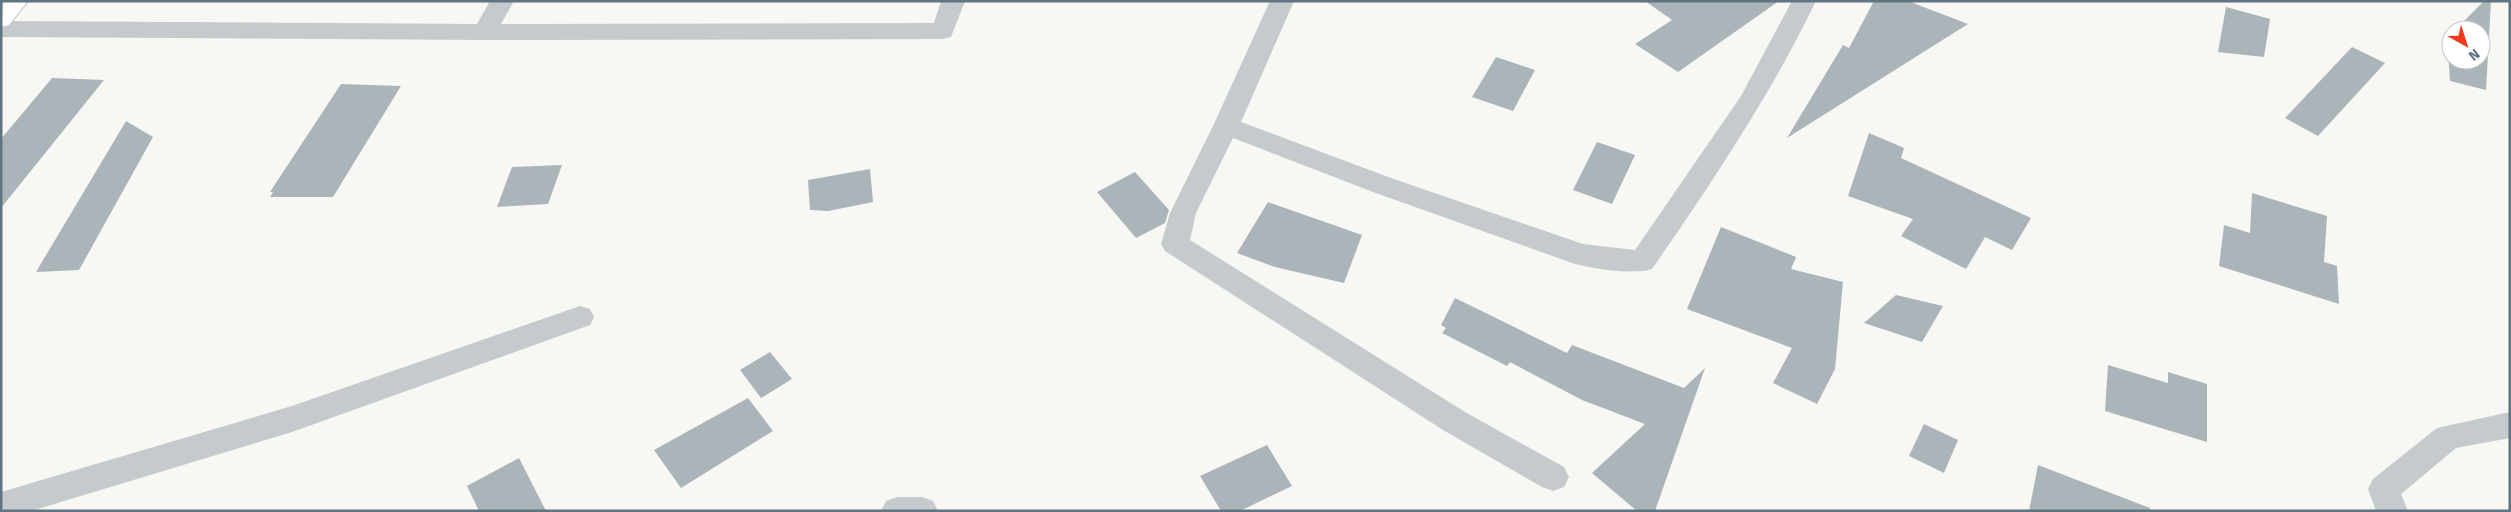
<svg xmlns="http://www.w3.org/2000/svg" width="2511" height="512" font-family="'Fira Sans',sans-serif">
	<style>
		.building { fill: #abb5b9 }
		.lines { fill: none; stroke-linecap: round; stroke-linejoin: round }
		.secondary-casing { stroke: #b7bdc1; stroke-width: 2 }
		.street { fill: #c5cacc; fill-rule: evenodd }
		.secondary { fill: #fff; fill-rule: evenodd }
	</style>
	<rect width="100%" height="100%" fill="#f7f7f4"/>
	<path class="building" d="M1645,1H1779L1678,72L1635,44L1672,20Z
		M1874,1H1908L1968,24L1787,138L1843,45L1849,48Z
		M2484,1H2491L2486,90L2450,81L2447,38L2451,33V60H2481V30H2455Z
		M2226,7L2270,19L2264,57L2218,52Z
		M2352,47L2385,63L2318,136L2285,118Z
		M1496,57L1535,70L1513,111L1472,97Z
		M52,78L104,80L1,208V139Z
		M341,84L401,86L333,197H270L273,192H270Z
		M126,121L153,137L79,270L36,272Z
		M1869,133L1904,148L1901,158L2031,218L2012,250L1985,237L1966,269L1901,236L1913,219L1848,196Z
		M1597,142L1635,155L1612,204L1573,190Z
		M562,165L548,204L497,207L512,167Z
		M870,169L873,202L828,211L810,210L808,180Z
		M1135,172L1169,210L1165,223L1136,238L1097,192Z
		M2252,193L2327,216L2324,262L2337,266L2339,304L2219,266L2224,225L2250,233Z
		M1268,202L1362,235L1344,283L1275,267L1237,253Z
		M1721,227L1796,257L1791,269L1843,282L1835,369L1817,404L1773,383L1792,348L1687,309Z
		M1896,295L1943,306L1922,342L1864,323Z
		M1455,298L1567,353L1572,345L1684,388L1705,368L1655,511H1637L1592,473L1645,424L1582,400L1510,362L1507,366L1442,333L1446,328L1441,325Z
		M770,352L792,379L761,398L740,370Z
		M2108,365L2168,383V372L2207,384V442L2105,411Z
		M748,398L773,431L681,488L654,450Z
		M1924,424L1958,440L1944,473L1909,456Z
		M1267,445L1292,486L1240,511H1221L1200,476Z
		M519,458L546,511H479L467,486Z
		M2038,465L2150,508V511H2029Z"/>
	<g class="lines">
		<g class="secondary-casing">
			<path id="secondary" d="M3,1H28L9,25L1,27Z"/>
		</g>
		<path class="street" d="M490,1H514L501,24L934,23L941,1H965L951,37L943,39L484,40L1,37V21L477,24Z
			M1270,1H1294L1241,122L1391,178L1583,244L1635,250L1741,96L1792,1H1816C1770,96 1712,182 1652,269C1633,275 1591,269 1572,263L1373,192L1233,138L1196,213L1190,240L1465,412L1564,467L1569,477L1564,487L1553,491L1542,487L1443,430L1165,251L1161,244L1170,213L1213,126Z
			M580,306L590,309L594,317L590,325L292,432L31,511H1V492L292,406Z
			M2510,412V438L2456,448L2401,494L2408,511H2376L2368,489L2373,479L2437,428Z
			M897,497H922L933,501L938,511H881L886,501Z"/>
		<use href="#secondary" class="secondary"/>
	</g>
	<rect width="2511" height="512" fill="none" stroke="#607581" stroke-width="5"/>
	<g transform="translate(2466 45) rotate(141)"><circle r="24" fill="#ffffff" stroke="#bfc8cd"/>
	<path d="M0-4L9 19L0 12L-9 19Z" fill="#f03c1c"/>
	<text y="-8" font-size="14" font-weight="bold" text-anchor="middle" fill="#607581">N</text>
	</g>
</svg>
